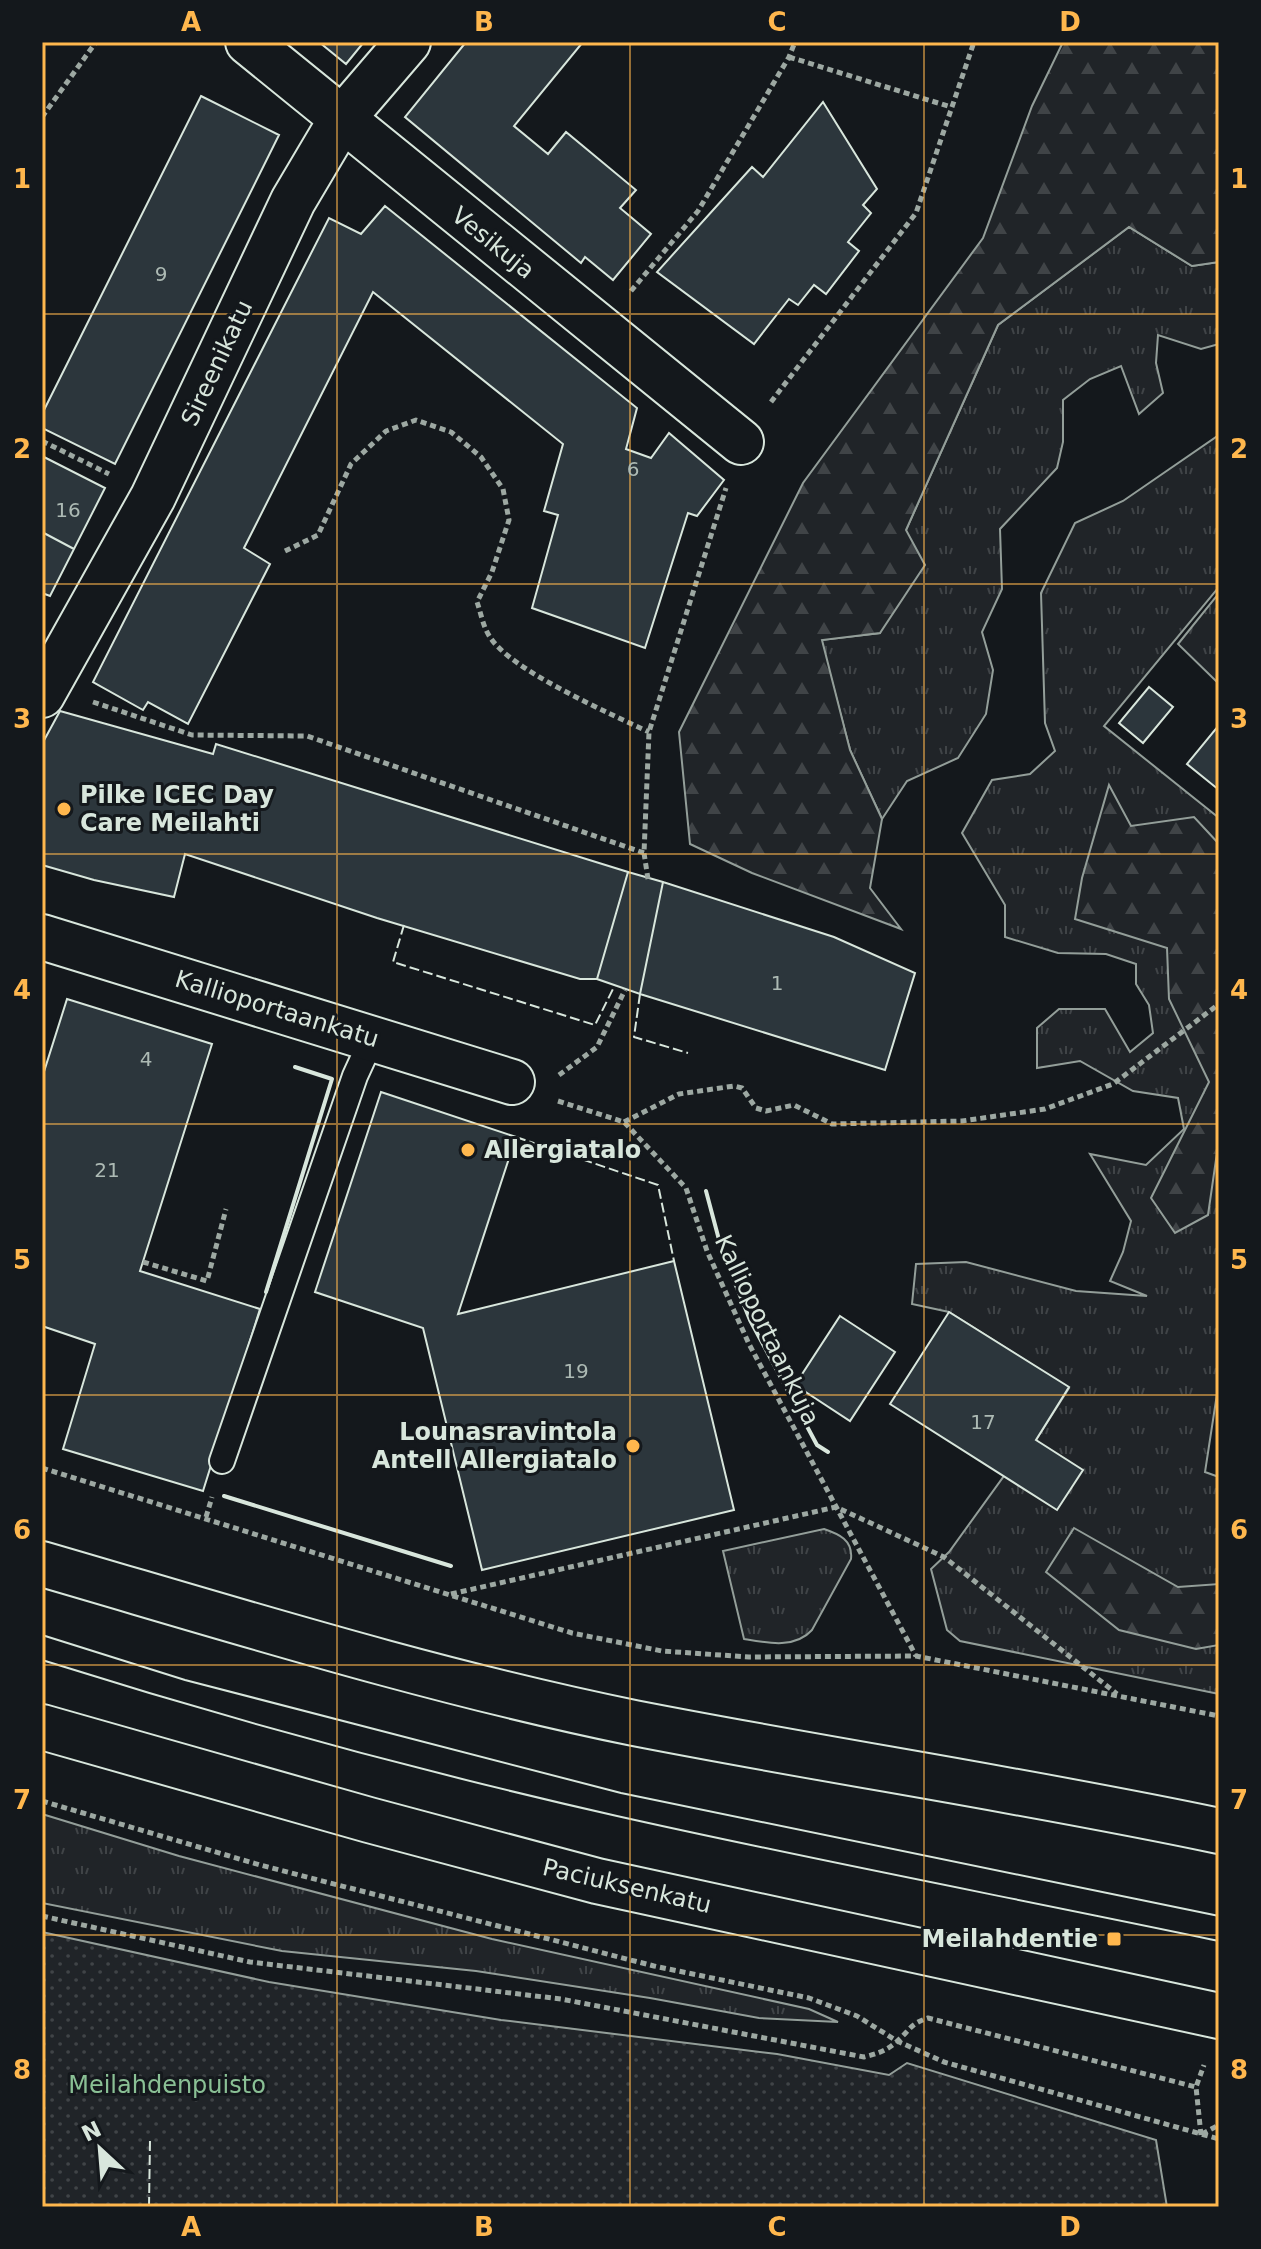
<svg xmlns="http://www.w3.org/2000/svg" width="1261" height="2249" font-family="'DejaVu Sans',sans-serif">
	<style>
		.grass { fill: url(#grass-tufts); stroke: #939e99; stroke-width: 2 }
		.forest { fill: url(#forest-firs); stroke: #939e99; stroke-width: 2 }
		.park { fill: url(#park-dots); stroke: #939e99; stroke-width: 2 }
		.building { fill: #2c363c; stroke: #d8e6dc; stroke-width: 2 }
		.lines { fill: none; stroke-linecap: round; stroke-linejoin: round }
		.lane-casing { stroke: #d8e6dc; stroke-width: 28 }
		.street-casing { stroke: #d8e6dc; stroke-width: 48 }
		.primary-casing { stroke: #d8e6dc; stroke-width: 48 }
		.path { stroke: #9da8a2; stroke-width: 5; stroke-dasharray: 6 4; stroke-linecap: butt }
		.lane { stroke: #14181c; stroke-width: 24 }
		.street { stroke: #14181c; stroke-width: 44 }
		.primary { stroke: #14181c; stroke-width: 44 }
		.tram { stroke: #d8e6dc; stroke-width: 2 }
		.fence { stroke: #d8e6dc; stroke-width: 2; stroke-dasharray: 10 4; stroke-linecap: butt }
		.wall { stroke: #d8e6dc; stroke-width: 4 }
		.grid { fill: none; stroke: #ffb74d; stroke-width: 2; stroke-opacity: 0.55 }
		.poi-dot { fill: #ffb74d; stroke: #14181c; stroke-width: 3 }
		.labels { text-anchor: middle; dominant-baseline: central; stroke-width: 6; stroke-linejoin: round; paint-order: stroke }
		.number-label { font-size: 20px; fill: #adbab4 }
		.street-label { font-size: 24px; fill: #d8e6dc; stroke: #14181c }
		.poi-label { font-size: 24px; font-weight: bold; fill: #d8e6dc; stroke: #14181c; text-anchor: start }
		.park-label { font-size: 24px; fill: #8ac095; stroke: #14181c }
		.neatline { fill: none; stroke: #ffb74d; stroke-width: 3 }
		.grid-label { font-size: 26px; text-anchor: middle; font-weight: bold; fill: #ffb74d }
	</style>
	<defs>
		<pattern id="grass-tufts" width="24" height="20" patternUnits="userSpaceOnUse" patternTransform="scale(2)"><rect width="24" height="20" fill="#202428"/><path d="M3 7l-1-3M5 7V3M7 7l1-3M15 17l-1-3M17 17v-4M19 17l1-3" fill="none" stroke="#404447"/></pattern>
		<pattern id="forest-firs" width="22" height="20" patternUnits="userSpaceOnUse" patternTransform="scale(2)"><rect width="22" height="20" fill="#202428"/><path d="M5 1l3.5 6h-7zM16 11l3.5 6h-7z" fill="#404447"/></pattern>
		<pattern id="park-dots" width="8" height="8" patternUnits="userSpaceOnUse" patternTransform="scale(2)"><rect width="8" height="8" fill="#202428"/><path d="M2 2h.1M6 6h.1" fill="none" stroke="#404447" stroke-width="1.8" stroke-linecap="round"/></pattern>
	</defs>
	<rect width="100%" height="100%" fill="#14181c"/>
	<path class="grass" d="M1129,227L1192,266L1219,262V344L1201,349L1158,335L1156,363L1163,393L1139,414L1121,366L1090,379L1063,400V442L1057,468L1000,529L1002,589L982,632L993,670L986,714L958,758L907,781L882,819L850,750L821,640L880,633L906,530L998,325Z
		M1219,435V587L1104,726L1219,818V1381L1205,1472L1219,1477V1694L960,1641L947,1630L931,1569L949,1552L1004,1476L1036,1440L1069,1388L949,1312L912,1304L916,1264L966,1262L1076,1291L1147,1296L1110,1281L1123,1252L1131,1221L1090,1154L1146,1165L1184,1129L1178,1098L1133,1091L1080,1061L1037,1068V1028L1059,1009H1105L1130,1052L1153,1033L1149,1005L1136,984V964L1106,954L1058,953L1005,937V905L962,833L992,780L1030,774L1055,751L1045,723L1041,593L1075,523L1123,501Z
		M1219,593V677L1216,681L1178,644Z
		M824,1529C839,1534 853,1540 851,1559L812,1630C795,1649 767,1643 744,1639L723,1551Z
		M42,1814L179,1856L492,1939L809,2009L838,2022L759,2018L650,1998L476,1971L282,1951L42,1903Z"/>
	<path class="forest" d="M1063,42H1219V262L1192,266L1129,227L998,325L906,530L925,565L880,633L822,640L850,750L882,819L870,888L901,929L752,873L690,844L679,732L803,483L983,238L1032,106Z
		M1109,785L1131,826L1194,817L1219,844V1139L1208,1215L1175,1233L1151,1198L1209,1082L1169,999L1167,948L1075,919L1082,878Z
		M1074,1528L1178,1587L1219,1584V1645L1196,1649L1119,1630L1046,1572Z"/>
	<path class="park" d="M42,1932L269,1982L501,2020L777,2054L889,2075L907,2063L1156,2140L1167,2207H42Z"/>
	<path class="building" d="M319,42H364L346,64Z
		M466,42H583L514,126L548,154L566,132L636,190L620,208L651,234L613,280L585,257L581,263L405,117Z
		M201,96L279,135L115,464L42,428V414Z
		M823,102L877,189L863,205L871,213L848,242L859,251L826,294L814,285L798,305L789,299L754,344L657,272L752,167L763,177Z
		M385,206L637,408L626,449L651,458L669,433L724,480L697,516L688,513L645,648L532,608L558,515L544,511L563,444L373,292L244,548L270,564L188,724L148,702L143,710L93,682L329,218L361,234Z
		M42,456L105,488L74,549L42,532Z
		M42,532L74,549L50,596L42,593Z
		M1149,687L1173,707L1143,743L1119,723Z
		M60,711L213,754L216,744L628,872L597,979H580L377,918L185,854L174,897L94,880L42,865V744Z
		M1219,725V790L1187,764Z
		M628,872L663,882L640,994L597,979Z
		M663,882L834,937L915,973L885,1070L640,994Z
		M67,999L212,1044L140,1271L260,1309L203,1491L63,1449L95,1344L42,1326V1078Z
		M381,1092L516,1137L458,1314L674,1261L734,1510L482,1570L423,1328L315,1292Z
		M949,1312L1069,1387L1036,1440L1083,1470L1057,1510L890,1404Z
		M840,1316L895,1352L850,1421L795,1385Z"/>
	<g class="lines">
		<g class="lane-casing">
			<path id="lane" d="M222,1461L355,1076L372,1039"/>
		</g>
		<g class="street-casing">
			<path id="street" d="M248,42L741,442
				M42,695L153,497L293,201L341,120L408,42
				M42,937L512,1082"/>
		</g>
		<g class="primary-casing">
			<path id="primary" d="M42,1564C238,1621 433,1682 634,1723C828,1761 1025,1790 1219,1831
				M42,1727L369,1820L597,1881L1219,2016"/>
		</g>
		<path class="path" d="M789,57L951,107
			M42,117L96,42
			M631,291L698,211L789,57L795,42
			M771,402L916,213L974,42
			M42,441L109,474
			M285,551L318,535L351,464L386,431L416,420L451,432L481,457L503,489L509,520L492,572L477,602C481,613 483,627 490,637C510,670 611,714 649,732
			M93,702L192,735L307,736L644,853
			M648,879L644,853L649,732L726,488
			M559,1075L597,1047L625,990
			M558,1101L624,1122L686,1188L707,1251L749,1344L916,1656
			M624,1122L679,1094L734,1086L742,1088L756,1108L766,1111L794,1105L832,1124L962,1121L1045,1109L1113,1084L1219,1004
			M143,1262L207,1281L226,1209
			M42,1328V1327
			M42,1468L572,1633L662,1651L749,1657L916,1656L1219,1716
			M206,1517L212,1497
			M451,1594L836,1507L944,1557L1117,1694
			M42,1801L260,1865L654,1966L809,1998L857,2016L897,2041L944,2062L1219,2139
			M42,1916L250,1962L561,1999L864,2057C876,2054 886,2051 895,2043C910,2031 909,2024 928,2018L1196,2087
			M1202,2134L1219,2125
			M1201,2135L1196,2087L1204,2065"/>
		<use href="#lane" class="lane"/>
		<use href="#street" class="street"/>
		<use href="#primary" class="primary"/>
		<path class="tram" d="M42,1635L185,1680L621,1793L1219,1916
			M42,1660C232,1720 423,1772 617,1816C817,1861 1019,1899 1219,1941"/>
		<path class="fence" d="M404,925L393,962L595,1025L615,985
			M640,994L634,1037L688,1053
			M516,1137L658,1185L674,1261
			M149,2207L150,2140"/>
		<path class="wall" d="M706,1191L722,1251L750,1320L817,1445L828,1452
			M266,1292L332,1079L295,1067
			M224,1496L451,1566"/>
	</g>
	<path class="grid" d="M337,42V2207M630,42V2207M924,42V2207M42,314H1219M42,584H1219M42,854H1219M42,1124H1219M42,1395H1219M42,1665H1219M42,1935H1219"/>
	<g class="poi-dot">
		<circle cx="64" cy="809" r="8"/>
		<circle cx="468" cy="1150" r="8"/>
		<circle cx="633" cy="1446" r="8"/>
		<rect x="1106" y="1931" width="16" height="16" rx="4"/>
	</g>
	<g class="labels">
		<g class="number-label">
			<text x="161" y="274">9</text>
			<text x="633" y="469">6</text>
			<text x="68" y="510">16</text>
			<text x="777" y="983">1</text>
			<text x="146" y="1059">4</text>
			<text x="107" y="1170">21</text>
			<text x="576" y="1371">19</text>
			<text x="983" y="1422">17</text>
		</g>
		<g class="street-label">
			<text transform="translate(493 243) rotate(39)">Vesikuja</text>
			<text transform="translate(217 363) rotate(-65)">Sireenikatu</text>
			<text transform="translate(277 1009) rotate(17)">Kallioportaankatu</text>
			<text transform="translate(767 1330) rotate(64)">Kallioportaankuja</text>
			<text transform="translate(627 1886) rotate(13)">Paciuksenkatu</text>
		</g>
		<g class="poi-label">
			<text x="80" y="795">Pilke ICEC Day<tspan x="80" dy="28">Care Meilahti</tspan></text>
			<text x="484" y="1150">Allergiatalo</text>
			<text x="617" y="1432" text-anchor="end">Lounasravintola<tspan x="617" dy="28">Antell Allergiatalo</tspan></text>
			<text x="1098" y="1939" text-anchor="end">Meilahdentie</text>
		</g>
		<g class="park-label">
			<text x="167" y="2085">Meilahdenpuisto</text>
		</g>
	</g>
	<rect width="1261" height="2249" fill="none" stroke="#14181c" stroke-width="88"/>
	<g transform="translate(100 2149) rotate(334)" stroke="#14181c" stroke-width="6" paint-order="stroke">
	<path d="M0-6L14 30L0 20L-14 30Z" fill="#d8e6dc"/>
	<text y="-12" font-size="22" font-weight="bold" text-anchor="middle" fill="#d8e6dc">N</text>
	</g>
	<rect x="44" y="44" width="1173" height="2161" class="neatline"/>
	<g class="grid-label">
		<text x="191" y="31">A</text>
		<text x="484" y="31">B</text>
		<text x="777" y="31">C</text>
		<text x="1070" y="31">D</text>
		<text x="22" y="188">1</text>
		<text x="1239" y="188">1</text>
		<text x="22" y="458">2</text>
		<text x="1239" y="458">2</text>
		<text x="22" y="728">3</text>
		<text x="1239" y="728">3</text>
		<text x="22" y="999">4</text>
		<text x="1239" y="999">4</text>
		<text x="22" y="1269">5</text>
		<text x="1239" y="1269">5</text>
		<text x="22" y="1539">6</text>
		<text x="1239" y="1539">6</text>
		<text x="22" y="1809">7</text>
		<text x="1239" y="1809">7</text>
		<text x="22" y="2079">8</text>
		<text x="1239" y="2079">8</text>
		<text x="191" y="2236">A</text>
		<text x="484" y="2236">B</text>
		<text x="777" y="2236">C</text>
		<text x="1070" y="2236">D</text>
	</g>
</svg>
